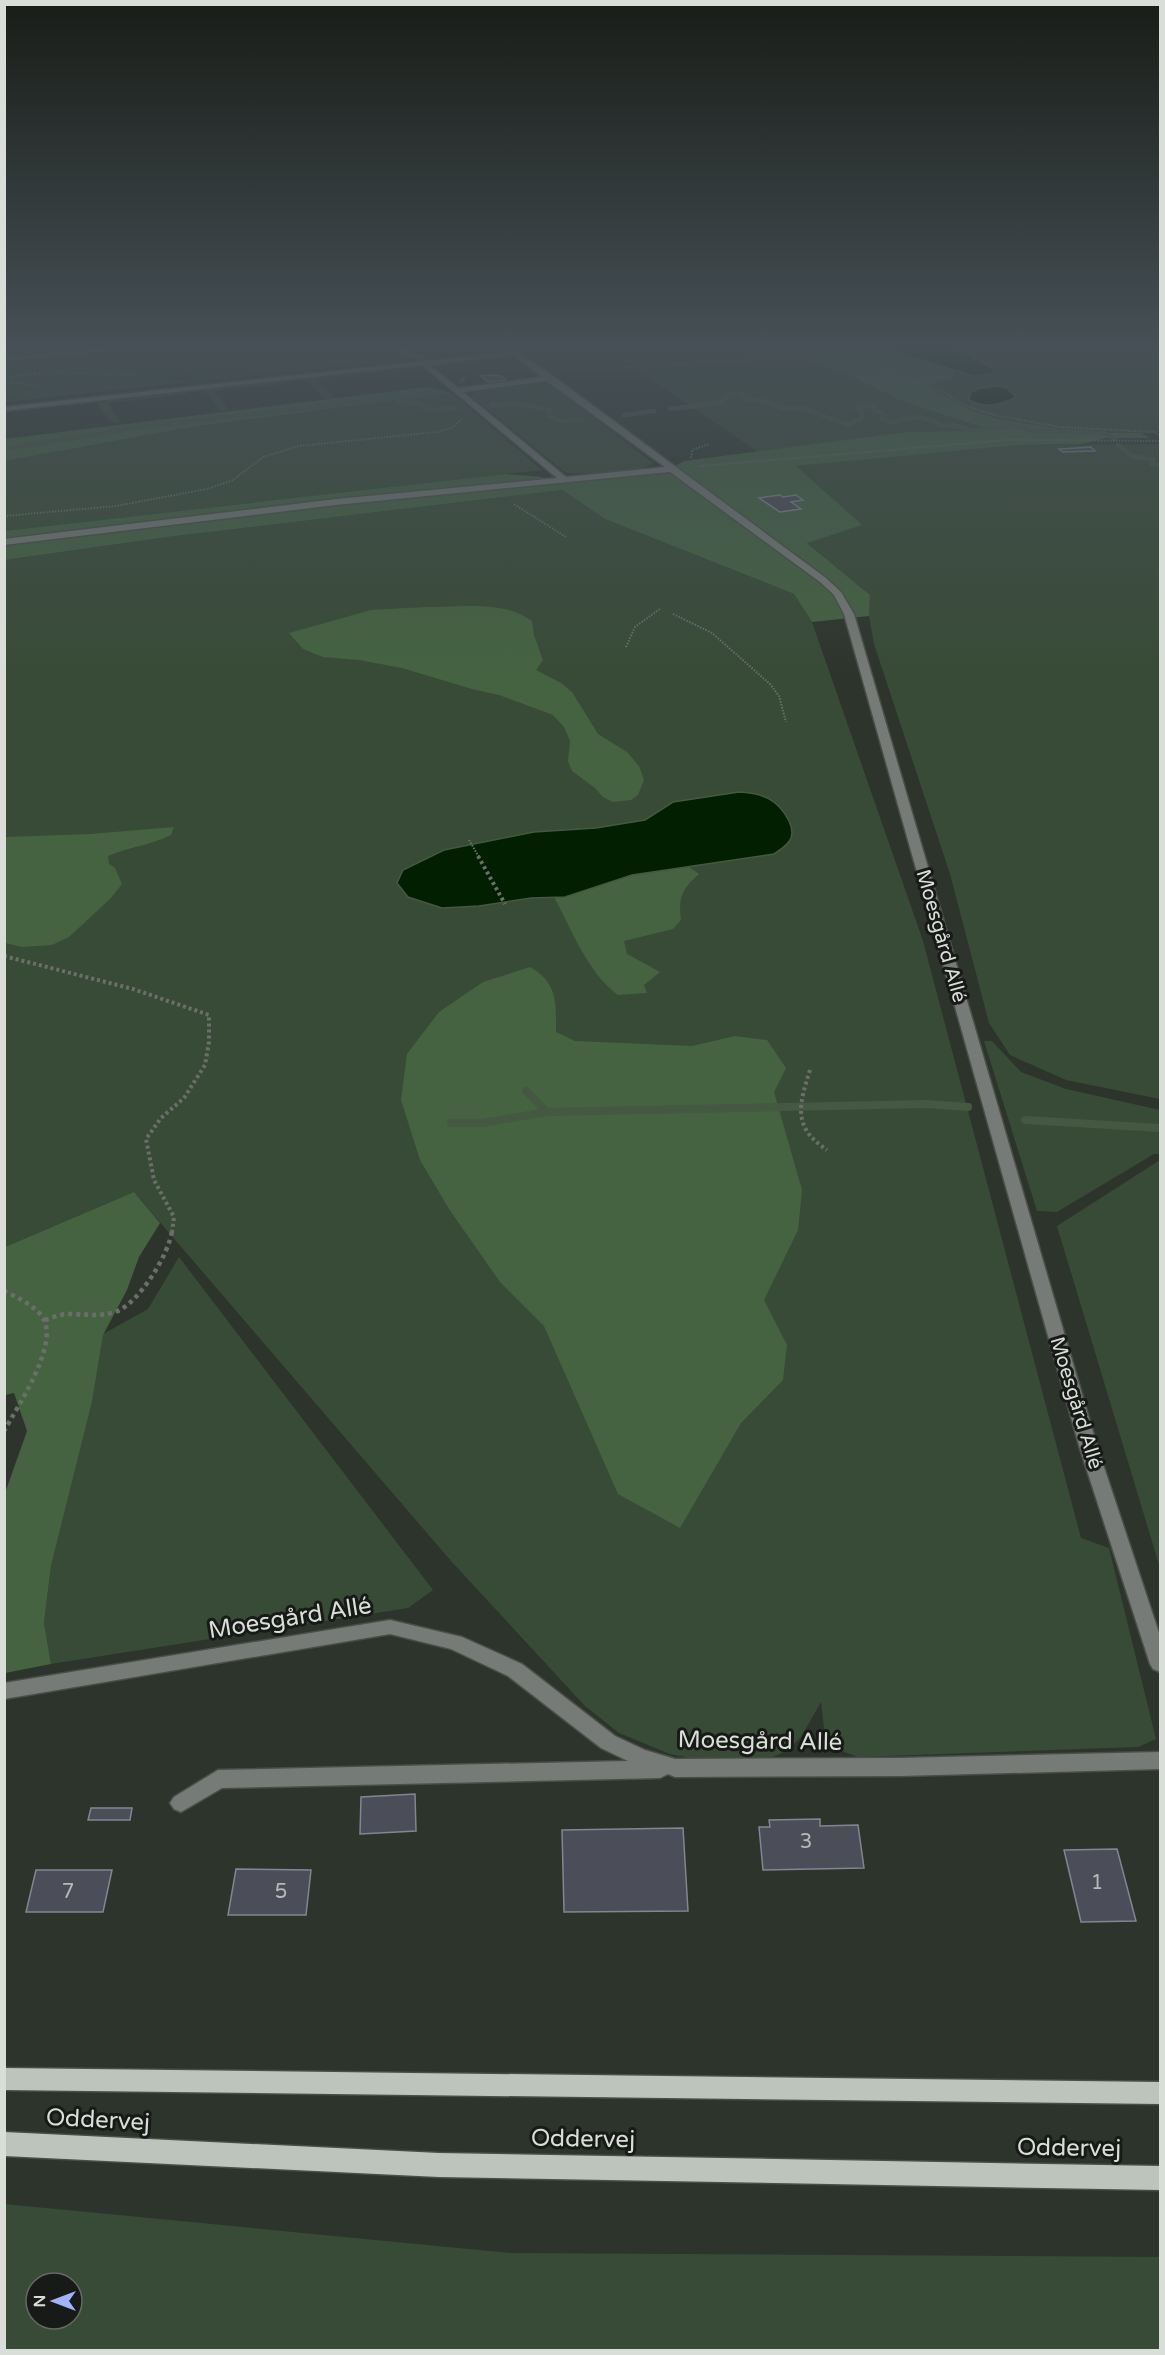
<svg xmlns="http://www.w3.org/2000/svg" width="1165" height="2355" font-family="'Varela Round',sans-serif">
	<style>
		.green { fill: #384b36; fill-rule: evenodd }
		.forest { fill: #456341 }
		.water { fill: #031f02; stroke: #445842; stroke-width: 1.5 }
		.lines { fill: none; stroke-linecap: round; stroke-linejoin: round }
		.stream-far1 { stroke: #445842; stroke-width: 4.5 }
		.stream { stroke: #445842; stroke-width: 8 }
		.building { fill: #4b4e58; stroke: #838692; stroke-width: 1.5 }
		.minor-casing { stroke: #494f48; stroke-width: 3 }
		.major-casing { stroke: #494f48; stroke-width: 3 }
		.path-far2 { stroke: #6a7069; stroke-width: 2; stroke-dasharray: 1.5 1.5; stroke-linecap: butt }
		.path-far1 { stroke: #6a7069; stroke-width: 4; stroke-dasharray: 3 3; stroke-linecap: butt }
		.path { stroke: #6a7069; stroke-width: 4.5; stroke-dasharray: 4 4; stroke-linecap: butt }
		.minor { fill: #777b77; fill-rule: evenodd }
		.major { fill: #bcc4bb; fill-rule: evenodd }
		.labels { text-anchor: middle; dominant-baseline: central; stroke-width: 6; stroke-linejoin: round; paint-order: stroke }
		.street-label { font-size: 20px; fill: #daded9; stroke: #171a17 }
		.near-number-label { font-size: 20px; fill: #b6bab9 }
		.near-street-label { font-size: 24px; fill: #daded9; stroke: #171a17 }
	</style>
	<rect width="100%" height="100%" fill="#2d342c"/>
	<path class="green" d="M121,349H133L185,377L70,371H43L18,376L31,374L39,383L37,385L5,382V360Z
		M140,349H392L413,358L199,381Z
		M607,349H771L844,373L904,402L995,430L906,432L758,452Z
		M947,349H1160V432C1098,435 1032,431 972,411C956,405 943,393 927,387L938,381L954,378L955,369L975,376L965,352Z
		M387,370L392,372L317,380L334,398L325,399L306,379Z
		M41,373L140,375L191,382L5,402V400L17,398H5V383L40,385L42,383L35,375Z
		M287,381L291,383L215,391L229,410L220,411L204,390Z
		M537,383L550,384L653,463C640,474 584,474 566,473L471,396L475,392Z
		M184,392L188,394L108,403L121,422L111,423L97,403Z
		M452,393L542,470L5,531V461L198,426Z
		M1160,444V1099L1066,1080L1010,1055L989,1023L950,874L874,644L869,616L870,595L806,542L861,525L795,466L1020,445Z
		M562,490L605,519L794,594L812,622L923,941L1081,1538L1109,1548L1156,1739L1138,1747L858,1757L826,1745L821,1702L801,1737L788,1750L773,1757L691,1758L670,1754L619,1733L585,1706L451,1561L134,1192L5,1247V560L167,537Z
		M984,1041H992L1021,1072L1066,1089L1160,1110V1154H1154L1057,1212L1037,1211Z
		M1160,1160V1568L1057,1226Z
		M179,1257L433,1590L408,1608L51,1664L44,1623L51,1566L92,1402L103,1334L148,1309Z
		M4,2204L511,2253L1160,2257V2350H5ZM36,2283H72V2319H36Z"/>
	<path class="forest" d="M771,349H887L955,369L954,378L938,381L928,387L970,410L998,419L1083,433H1141L1150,438H1105L1083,444L1020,445L796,466L862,525L807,543L870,595L869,616L812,622L794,594L605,519L562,490L167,537L5,560L4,531L506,474L542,477L551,483L661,474L684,461L906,432L992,430L904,402L844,373Z
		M427,387L452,393L198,426L5,461V439Z
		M427,607C461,607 504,600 532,621L534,635L543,660L536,670L561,683L572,692L598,734L627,752L639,766L644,780L638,795L631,800L613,802L603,797L595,788L572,771L568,761L570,741L564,727L553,715L499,695L472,689L402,668L359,660L323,657L303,649L289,633L371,610Z
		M174,827L171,835C151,845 129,847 108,856L109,864L115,868L122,884L111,898L69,937L52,945L22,947L5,943V837L91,834Z
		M689,867L699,874C682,889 678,897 681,920L673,929L624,941L627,954L660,972L644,985L647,993L618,995C587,972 572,930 554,897H565L632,875Z
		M530,967C558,983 556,1003 556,1032L575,1041L692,1046L735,1036L767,1040L786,1068L774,1092L802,1190L798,1230L764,1300L787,1345L783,1380L741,1423L680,1528L618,1494L544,1326L500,1282L449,1209L420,1160L401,1100L407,1054L439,1012L483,982Z
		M134,1192L160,1223L139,1257L127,1290L103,1335L92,1402L51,1566L44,1623L51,1664L5,1673V1493L27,1431L14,1393L5,1395V1247Z"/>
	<path class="water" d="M887,349H947L964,352L993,369V374L974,376Z
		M998,386L1007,388L1016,397C1002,405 984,409 969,400L970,393L977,389Z
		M739,792C762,793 778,799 789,821C797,838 788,845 774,854L632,875L565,897L531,898L479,906L442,908L408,897L397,883L403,870L444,850L534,832L596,828L645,820L673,802Z"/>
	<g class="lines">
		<path class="stream-far1" d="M461,382L464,379
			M398,402L418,403L427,409L434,410L456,408
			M492,405L519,404L551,410L548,415L560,421L582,420
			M670,409L719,403L724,401L728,394L741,393L745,399L765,401L783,409L803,408L848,425L861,419L862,412L857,409L859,405L875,406L873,409L885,415L882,419L892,422L917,417L934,421L942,426L954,425L971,430L1016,426L1030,430L1104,433L1115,439
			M624,415L654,411
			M1118,445L1132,456L1154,460L1152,464L1160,465
			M4,449L148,426L440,393"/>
		<path class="stream" d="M526,1091L547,1112
			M1025,1120L1160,1128
			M451,1123H482L547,1112L926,1104L968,1107"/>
	</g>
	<path class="building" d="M4,349H121L4,360Z
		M493,375L501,376L506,380L488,382L481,376Z
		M1091,447L1095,451L1063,452L1059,449Z
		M780,495L783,497L796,495L803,500L791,502L801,509L780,512L759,498Z
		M415,1794L416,1831L360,1834L361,1797Z
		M91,1808H132L130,1820H88Z
		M820,1819V1826L858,1825L864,1868L763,1870L759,1827H770L769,1820Z
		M683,1828L688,1911L564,1912L562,1830Z
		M1117,1849L1136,1921L1081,1922L1064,1850Z
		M236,1869L311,1870L306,1915H228Z
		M36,1870H112L103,1912H26Z"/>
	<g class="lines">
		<g class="minor-casing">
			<path id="minor" d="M396,349H405L426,358L419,360Z
				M506,349H513L553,376L826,578L841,592L854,614L1098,1449L1160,1636V1672L1153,1669L1150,1664L1080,1449L844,614L834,595L820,582L670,472L336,505L4,545V539L336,499L557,478L422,365L4,411V407L508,352ZM513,355L542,377L458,388L429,365ZM547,381L665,467L566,477L463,392Z
				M390,1620L462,1637L522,1664L615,1736L645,1750L675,1759L900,1758L1160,1752V1769L900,1776L675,1777L668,1774L660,1778L222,1788L181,1812L174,1809L170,1803L174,1797L218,1770L628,1761L601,1748L508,1676L451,1649L390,1634L4,1699V1683Z"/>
		</g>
		<g class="major-casing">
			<path id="major" d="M4,2068L1160,2082V2104L4,2090Z
				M4,2132L439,2153L1160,2166V2190L439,2177L4,2156Z"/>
		</g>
		<path class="path-far2" d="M25,349L40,355
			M135,349L177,371
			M4,359L109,349
			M612,368L768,359L831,351L941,391L966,406L994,415L1060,427L1155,432L1160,436
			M4,378L35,373
			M4,382L39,385L41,384L34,374L45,372L140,375
			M691,458L692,450L709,444
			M700,466L1006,440L1160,441
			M514,504L566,537
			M4,516L116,506L207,489L233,480L263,457L299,446L437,432L452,428L462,419
			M673,614L712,633L770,684L779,696L786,722
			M626,647L635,627L661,608
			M469,840L479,857"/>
		<path class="path-far1" d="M478,856L505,904
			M4,956L133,989L209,1015V1042L205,1065L184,1098L161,1118L146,1139L154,1180L174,1217L172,1232
			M810,1070C799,1105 792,1127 827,1150"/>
		<path class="path" d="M4,1291C17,1297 40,1308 45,1322C55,1351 18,1406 4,1431
			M45,1320C52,1318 60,1314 68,1314C84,1314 99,1317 115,1312C138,1305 170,1253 172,1230"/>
		<use href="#minor" class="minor"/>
		<use href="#major" class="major"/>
	</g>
	<linearGradient id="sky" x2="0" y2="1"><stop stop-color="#191d18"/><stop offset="0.51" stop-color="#465056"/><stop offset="1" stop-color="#465056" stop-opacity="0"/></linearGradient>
	<rect width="1165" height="678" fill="url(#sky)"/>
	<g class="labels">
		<g class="street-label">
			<text transform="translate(941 936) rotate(74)">Moesgård Allé</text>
			<text transform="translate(1076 1403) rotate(73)">Moesgård Allé</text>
		</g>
		<g class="near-number-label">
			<text x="806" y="1842">3</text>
			<text x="1097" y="1883">1</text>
			<text x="68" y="1892">7</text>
			<text x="281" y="1892">5</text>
		</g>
		<g class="near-street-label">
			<text transform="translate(290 1618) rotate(-9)">Moesgård Allé</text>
			<text transform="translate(760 1741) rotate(1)">Moesgård Allé</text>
			<text transform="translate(98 2120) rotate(3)">Oddervej</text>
			<text transform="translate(583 2139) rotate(1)">Oddervej</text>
			<text transform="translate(1069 2148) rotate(1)">Oddervej</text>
		</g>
	</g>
	<rect width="1165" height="2355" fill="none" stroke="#daded9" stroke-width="12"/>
	<g transform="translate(54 2301) rotate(270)"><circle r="28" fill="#171a17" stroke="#656865" stroke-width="1.5"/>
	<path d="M0-4.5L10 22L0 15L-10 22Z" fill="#a0b3fd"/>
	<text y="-9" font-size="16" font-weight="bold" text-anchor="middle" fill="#daded9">N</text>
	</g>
</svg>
